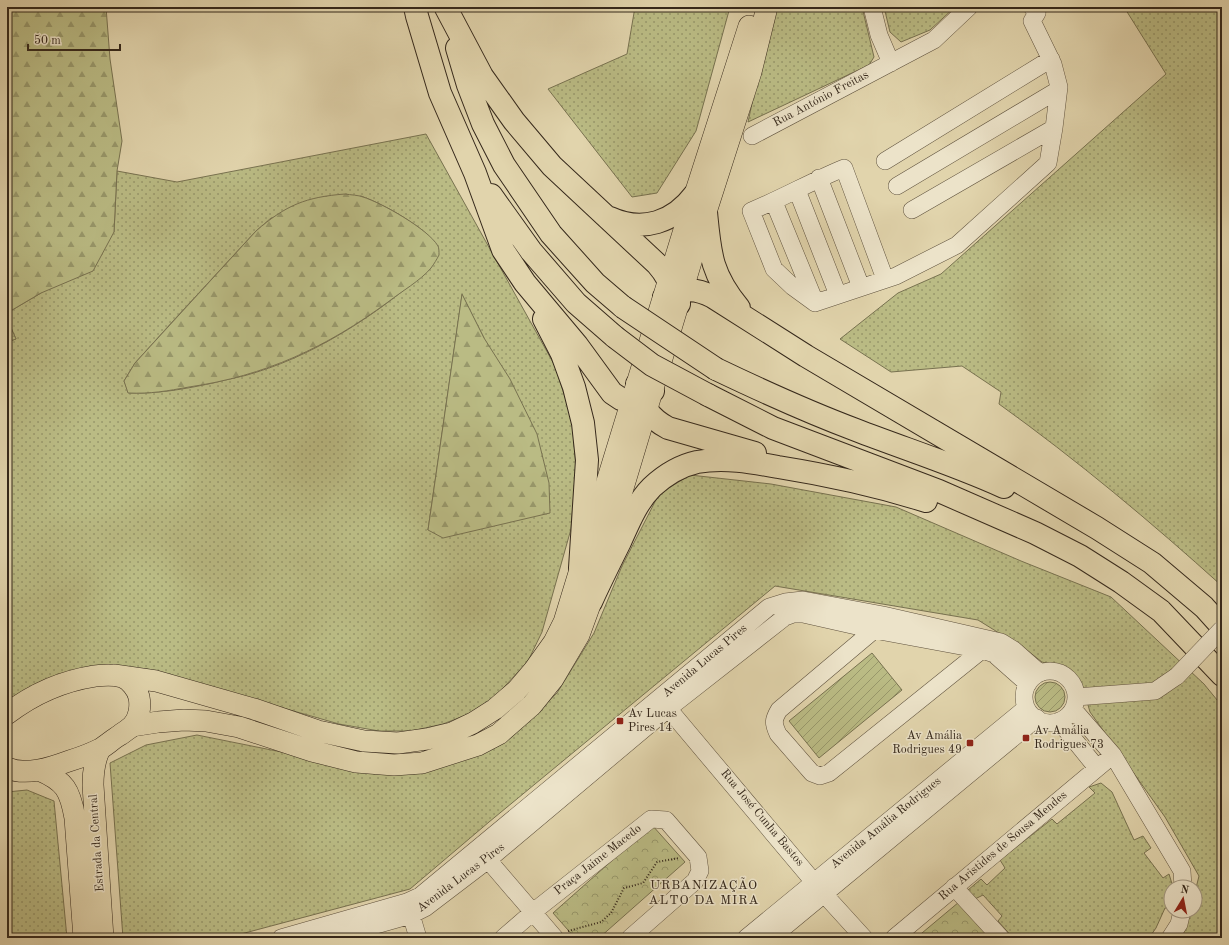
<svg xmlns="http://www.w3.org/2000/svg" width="1229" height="945" font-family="'Old Standard TT',serif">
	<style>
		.grass { fill: url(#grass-dots); stroke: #787250; fill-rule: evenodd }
		.forest { fill: url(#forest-firs); stroke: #787250 }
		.park { fill: url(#park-crowns); stroke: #787250 }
		.garden { fill: url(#garden-furrows); stroke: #787250 }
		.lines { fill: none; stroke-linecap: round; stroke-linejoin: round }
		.minor-casing { stroke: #60533f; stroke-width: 18 }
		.major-casing { stroke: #35281b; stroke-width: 22 }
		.highway-casing { stroke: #35281b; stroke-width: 24 }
		.path { stroke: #35281b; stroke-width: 2; stroke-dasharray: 1 2; stroke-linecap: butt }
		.minor { stroke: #ece3c9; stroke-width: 17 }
		.major { stroke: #e1d4ac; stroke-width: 21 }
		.highway { stroke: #e1d4ac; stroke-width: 22 }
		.minor-bridge-casing { stroke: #60533f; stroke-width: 18; stroke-linecap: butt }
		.highway-bridge-casing { stroke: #35281b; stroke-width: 24; stroke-linecap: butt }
		.minor-bridge { stroke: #ece3c9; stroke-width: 17 }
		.highway-bridge { stroke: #e1d4ac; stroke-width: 22 }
		.poi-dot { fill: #8f2418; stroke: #ece3c9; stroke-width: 1.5 }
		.labels { text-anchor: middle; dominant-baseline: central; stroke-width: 3; stroke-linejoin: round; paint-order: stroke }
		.street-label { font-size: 12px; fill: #35281b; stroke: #ece3c9 }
		.poi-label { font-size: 12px; fill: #35281b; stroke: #ece3c9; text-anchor: start }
		.neighbourhood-label { font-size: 13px; letter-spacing: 1px; fill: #35281b; stroke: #ece3c9 }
	</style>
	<defs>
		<pattern id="grass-dots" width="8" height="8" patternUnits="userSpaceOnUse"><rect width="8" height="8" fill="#babb84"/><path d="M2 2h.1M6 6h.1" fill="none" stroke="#98986b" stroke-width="1.8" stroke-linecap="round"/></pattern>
		<pattern id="forest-firs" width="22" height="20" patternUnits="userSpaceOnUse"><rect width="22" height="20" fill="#babb84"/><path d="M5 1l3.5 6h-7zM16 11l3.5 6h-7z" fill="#98986b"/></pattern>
		<pattern id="park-crowns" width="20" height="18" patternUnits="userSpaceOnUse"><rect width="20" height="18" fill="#babb84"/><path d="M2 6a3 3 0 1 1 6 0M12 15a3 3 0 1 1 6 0" fill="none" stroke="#98986b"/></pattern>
		<pattern id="garden-furrows" width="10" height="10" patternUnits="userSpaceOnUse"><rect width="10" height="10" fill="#babb84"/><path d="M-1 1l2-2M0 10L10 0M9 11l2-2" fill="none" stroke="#98986b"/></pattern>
	</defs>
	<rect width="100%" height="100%" fill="#e1d4ac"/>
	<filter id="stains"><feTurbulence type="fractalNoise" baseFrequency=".005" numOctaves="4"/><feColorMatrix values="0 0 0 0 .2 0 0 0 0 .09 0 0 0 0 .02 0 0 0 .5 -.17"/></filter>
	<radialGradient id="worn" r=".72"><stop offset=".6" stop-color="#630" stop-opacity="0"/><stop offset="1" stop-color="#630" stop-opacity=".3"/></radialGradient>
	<path class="grass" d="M635,7H730L696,131L657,193L632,197L548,89L627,54Z
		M773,7H862L874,57L869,65L748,122Z
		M884,7H955L930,30L901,42L890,32Z
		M1124,7H1222V586C1151,522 1077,460 999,404L1001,392L962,366L891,372L840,339L898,293L941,274L1166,74Z
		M426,134L555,366L572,419L576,468L571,529L542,632L528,661L495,697L471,713L443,724L411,731H379L339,724L147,669L104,667L7,704V342L16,339L7,319V313L41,293L114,232L117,171L177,182ZM361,196C385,205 407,218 427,234L430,268C382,311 319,353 257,372C243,377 227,379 213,383C185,389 157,394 129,393L124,381L135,363L173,321L256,231L271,218ZM462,295L484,338L428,530Z
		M690,475L771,484L896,507L1021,561L1111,597L1204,684L1222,706V938H1182L1190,911H1195V892L1199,876L1165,817L1090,712L1082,684L1071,670L1042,662L1028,651L978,620L775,586L489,822L410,889L226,938H123L110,763L146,745L197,735L351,766L391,771L524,724L557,693L594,633L622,566L659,494Z
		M1101,783L1112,792L1134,840L1143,836L1151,848L1144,853L1163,878L1169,874L1173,887H1171V908H1165L1156,928L1149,938H1013L998,921L1002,916L983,895L975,899L968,890L981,879L987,885L1005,868L1000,860L1052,819L1057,824L1095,793L1089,787Z
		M27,790L54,801L67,938H7V792Z"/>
	<path class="forest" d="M7,7H106L110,59L122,141L117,171L114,232L93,271L41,293L7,313Z
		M345,194C351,195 358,195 363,197C382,203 428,229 438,246C439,248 439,252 439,255C437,259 434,264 431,268C420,281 402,291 388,302C327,347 265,376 189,387C167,391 151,394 128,393L124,381L135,363L256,231C286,205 306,197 345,194Z
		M462,294L484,338L510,379L537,434L549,483L550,513L443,538L428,530Z
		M7,319L16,339L7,342Z"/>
	<path class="park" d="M652,825L685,862L599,938H575L553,913Z
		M959,902L993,938H916Z"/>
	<path class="garden" d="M872,653L902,690L819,758L789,721Z
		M1035 697a15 15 0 1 1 30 0a15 15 0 1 1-30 0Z"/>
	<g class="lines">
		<g class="minor-casing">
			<path id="minor" d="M872,7L879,35L891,63
				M752,136L934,40L969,7
				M885,161L1051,59
				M819,178L861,287
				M897,186L1058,90
				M797,190L838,295
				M774,202L815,302
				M912,210L1054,128
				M815,303L896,276L957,245L1048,163L1054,128L1059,87L1053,64L1032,21L1037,13L1032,7
				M815,303L793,287L774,269L751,211C783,198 812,181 844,168L885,279
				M879,622L874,630L779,710C773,720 773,723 778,734L812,773L820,776L829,773L982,650
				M1024 697a26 26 0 1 1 52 0a26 26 0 1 1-52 0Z
				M1076,697L1155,691L1177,676
				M661,700L824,894L864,938
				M1073,709L1113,755L1182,871L1183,887
				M1059,721L1097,768
				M482,851L488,860L555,938
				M954,887L1001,938
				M408,904L418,938
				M281,938L407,902L420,896L769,607L785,602L803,600L883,615L1001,642L1014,650L1040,673
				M330,938L411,915L425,908L488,860L669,708L785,617L793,614H803L874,630L982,650L994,654L1028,684
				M503,938L533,912L651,819L666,820L698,857L700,871L695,881L630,938
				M746,938L1026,708
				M771,938L1037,718
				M894,938L1113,755
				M1170,938L1179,924L1182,911"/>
		</g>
		<g class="major-casing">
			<path id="major" d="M114,675L156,681L254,709L318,731L364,741L398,743L427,739L452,733L473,723L495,709L517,690L534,670L554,642L564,622L695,194L749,26
				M7,714C33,694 62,681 95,676C104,675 113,674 122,677C130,680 137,689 139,697C141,707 139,719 132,726C129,729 124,732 120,735C113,739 107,745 100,749C90,754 79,758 69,761C50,768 26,776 7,768
				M132,726L158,722L184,720L206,721L239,727L312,751L356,762L394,765L422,763L478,745L499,734L532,705L553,679L579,635L591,602L611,528L706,212L751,72L767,7
				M100,749C94,761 93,772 93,785L103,938
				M39,770C65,781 70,790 75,818L84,938"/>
		</g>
		<g class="highway-casing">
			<path id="highway" d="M415,7L417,16L440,93L475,173L503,250L525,283L577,345L612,393L621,399L632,401L641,400L653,391
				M446,8L482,76L514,121L552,166L657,264C668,276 673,290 679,304
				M457,48L468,85L483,124L504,165L551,234L595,283L623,307
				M491,195L531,251L576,303L615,337
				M706,212C710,254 711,274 739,308
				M610,218C643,233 674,222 695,194
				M664,297C683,289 694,287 713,297L806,356L1097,528L1152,563L1204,607L1222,627
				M544,319L562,354L574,387L583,423L587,460L580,568
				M716,369C762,391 808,412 856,430C905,449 956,465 1004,487
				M637,384C641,405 649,418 668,428L755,453
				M708,395L773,428L939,491L1035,533L1080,556L1121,582L1161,611L1222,675
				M591,602C600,582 610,562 620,542C629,522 637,502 652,487C665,475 679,466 697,462C724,457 751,462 778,467C828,475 878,486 926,501"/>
		</g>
		<path class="path" d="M568,931L601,922L611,913L624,888L643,883L657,862L679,858"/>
		<use href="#minor" class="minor"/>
		<use href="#major" class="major"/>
		<use href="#highway" class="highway"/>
		<g class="minor-bridge-casing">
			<path id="minor-bridge" d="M1177,676L1222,629"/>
		</g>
		<g class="highway-bridge-casing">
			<path id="highway-bridge" d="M623,307L716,369
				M615,337L652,365L708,395"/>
		</g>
		<use href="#minor-bridge" class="minor-bridge"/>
		<use href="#highway-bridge" class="highway-bridge"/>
	</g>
	<g class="poi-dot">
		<rect x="616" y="717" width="8" height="8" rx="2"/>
		<rect x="1022" y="734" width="8" height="8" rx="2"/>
		<rect x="966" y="739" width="8" height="8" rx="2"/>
	</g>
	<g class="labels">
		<g class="street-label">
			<text transform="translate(821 99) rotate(-28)">Rua António Freitas</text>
			<text transform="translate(705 661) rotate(-40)">Avenida Lucas Pires</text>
			<text transform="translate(762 818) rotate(50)">Rua José Cunha Bastos</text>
			<text transform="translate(886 823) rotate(-39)">Avenida Amália Rodrigues</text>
			<text transform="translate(97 843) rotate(-94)">Estrada da Central</text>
			<text transform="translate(1003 846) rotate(-40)">Rua Aristides de Sousa Mendes</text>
			<text transform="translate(598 860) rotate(-38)">Praça Jaime Macedo</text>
			<text transform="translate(461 878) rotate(-37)">Avenida Lucas Pires</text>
		</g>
		<g class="poi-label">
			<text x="628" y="714">Av Lucas<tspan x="628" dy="14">Pires 14</tspan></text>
			<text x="1034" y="731">Av Amália<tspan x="1034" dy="14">Rodrigues 73</tspan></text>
			<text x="962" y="736" text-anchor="end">Av Amália<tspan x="962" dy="14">Rodrigues 49</tspan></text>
		</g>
		<g class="neighbourhood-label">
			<text x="704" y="885">URBANIZAÇÃO<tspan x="704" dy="15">ALTO DA MIRA</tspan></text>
		</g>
	</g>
	<rect width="1229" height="945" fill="none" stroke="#e1d4ac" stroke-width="24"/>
	<rect x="8" y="8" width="1213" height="929" fill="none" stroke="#35281b" stroke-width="2"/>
	<rect x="12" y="12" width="1205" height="921" fill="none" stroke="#35281b"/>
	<g transform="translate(1183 899) rotate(10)"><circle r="19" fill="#ece3c9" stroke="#a39883"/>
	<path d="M0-3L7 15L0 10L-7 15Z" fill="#8f2418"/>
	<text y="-6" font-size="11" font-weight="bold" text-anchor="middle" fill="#35281b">N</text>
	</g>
	<path d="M28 44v6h92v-6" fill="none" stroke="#35281b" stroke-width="2"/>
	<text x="34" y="44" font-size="12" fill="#35281b" stroke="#ece3c9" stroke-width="3" paint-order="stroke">50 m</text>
	<rect width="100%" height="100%" filter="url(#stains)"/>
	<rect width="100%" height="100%" fill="url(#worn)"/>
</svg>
